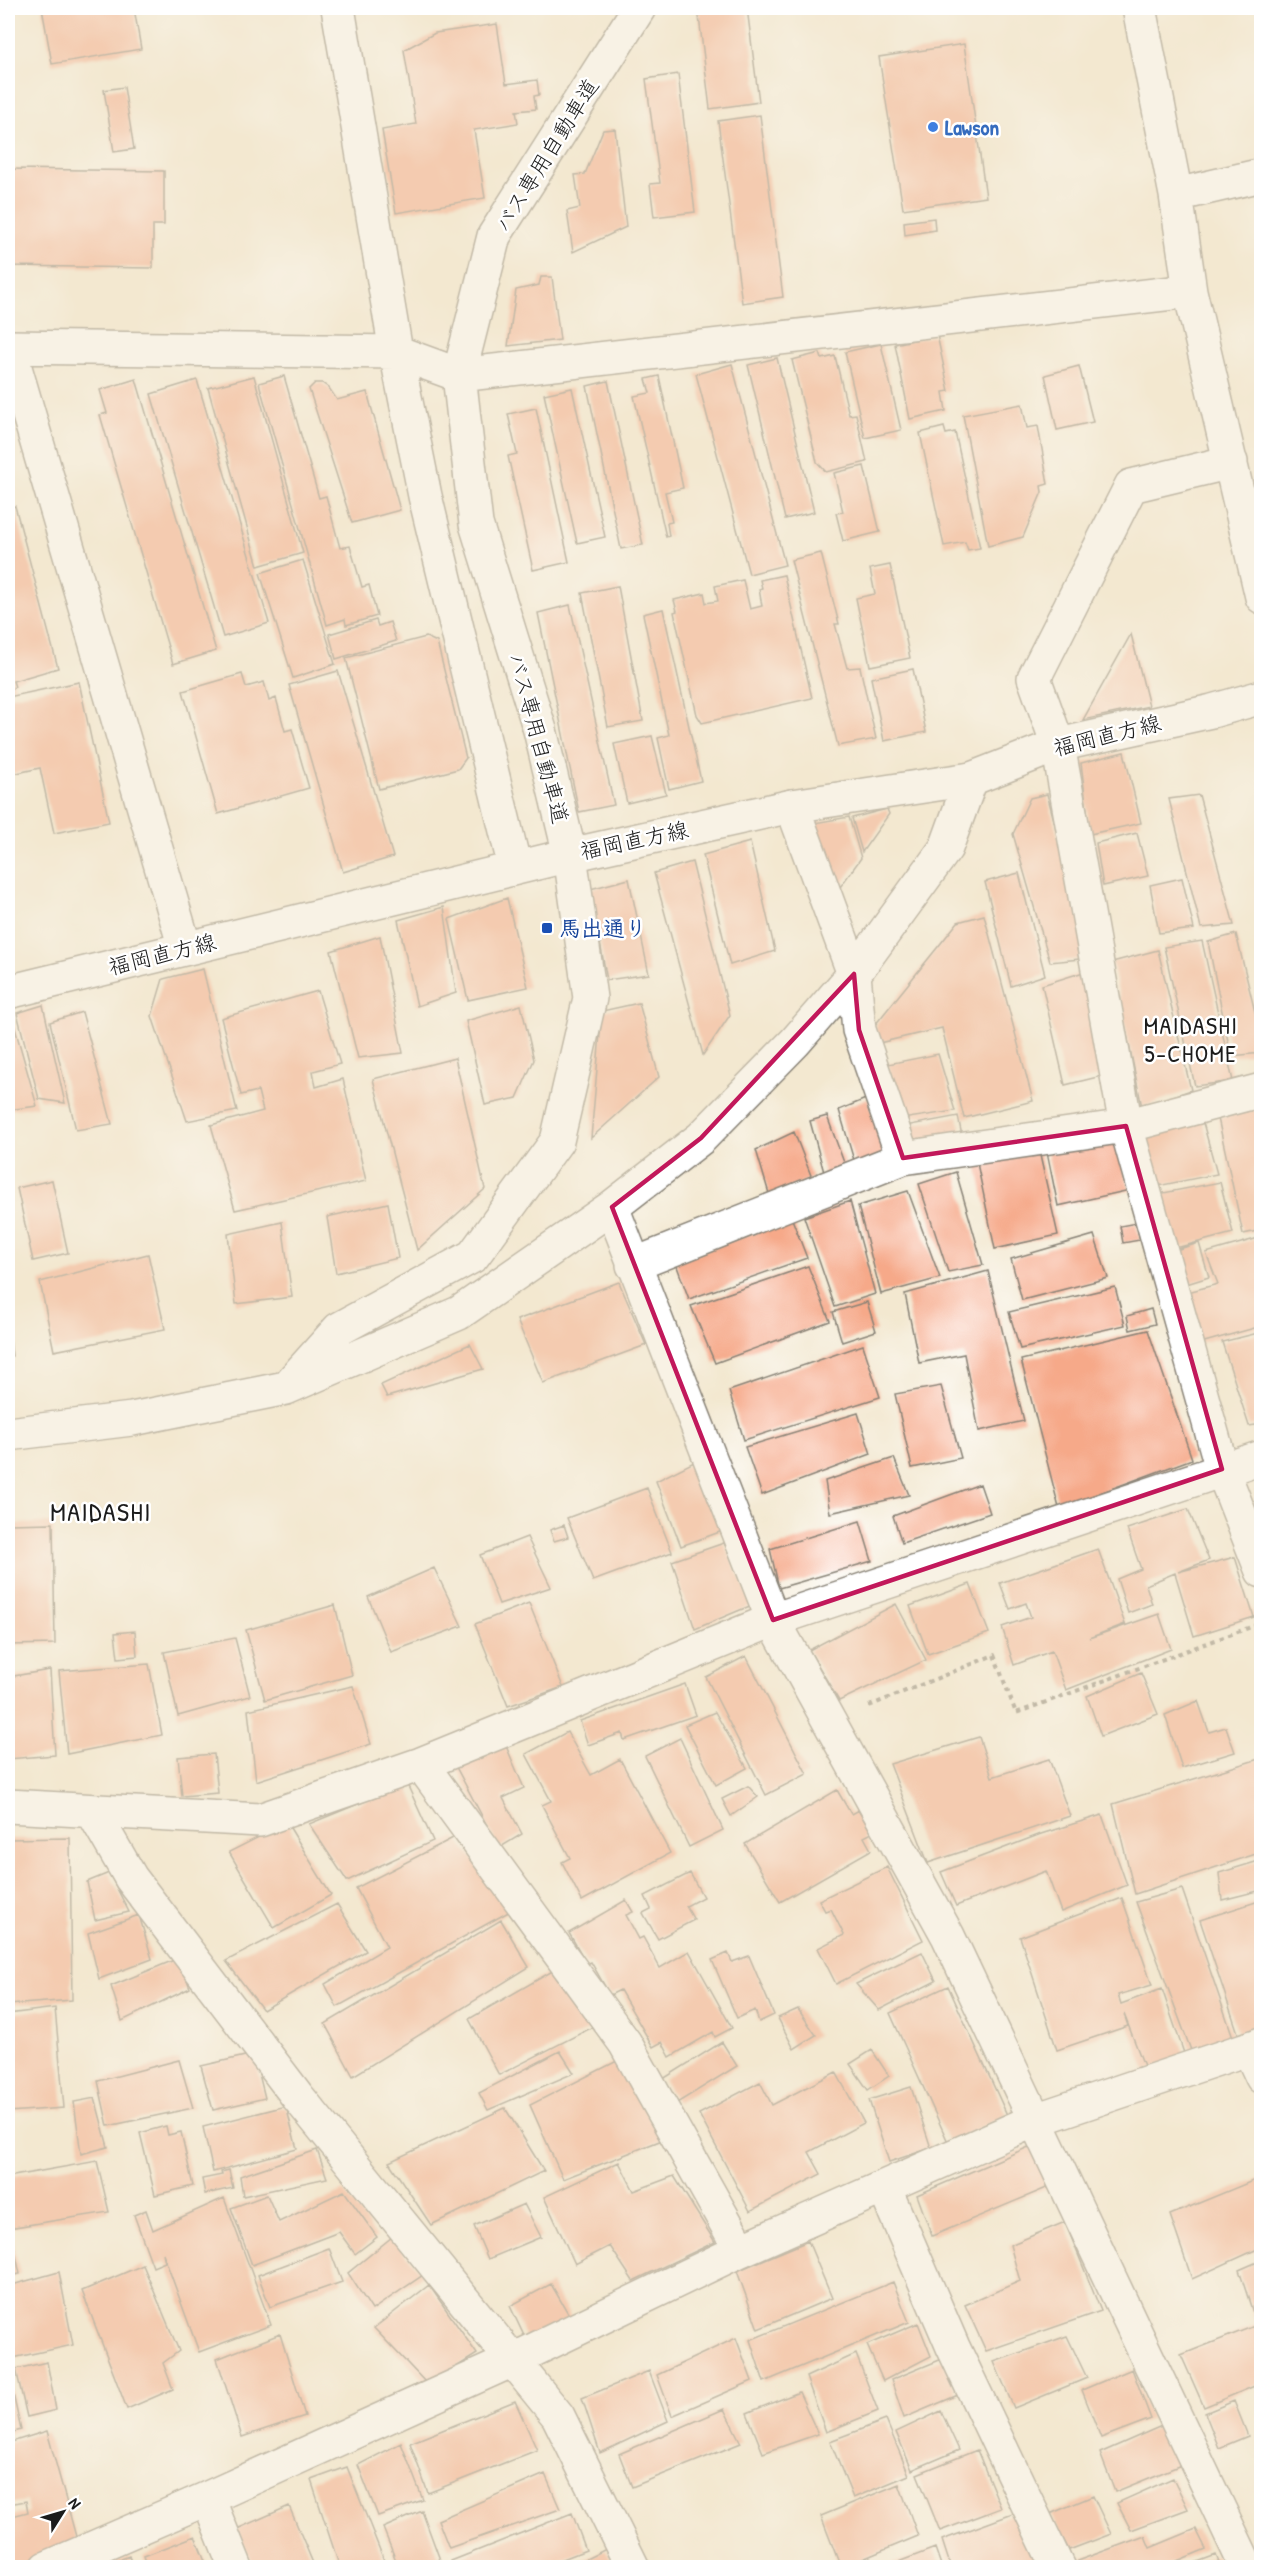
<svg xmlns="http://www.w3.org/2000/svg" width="1269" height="2575" font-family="'Patrick Hand','Klee One',sans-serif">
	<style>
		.building { fill: #f6a989 }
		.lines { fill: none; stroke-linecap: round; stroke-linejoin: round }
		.minor-casing { stroke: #888276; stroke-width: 36 }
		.major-casing { stroke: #888276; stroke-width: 36 }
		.path { stroke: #888276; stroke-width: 4; stroke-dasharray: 4.5 4.5; stroke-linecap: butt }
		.minor { stroke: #fff; stroke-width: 33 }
		.major { stroke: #fff; stroke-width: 33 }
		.marked { fill: none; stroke: #c2185b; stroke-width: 4.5; stroke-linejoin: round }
		.shop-dot { fill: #3f7fe0; stroke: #fff; stroke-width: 2 }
		.transit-dot { fill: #1a4fb4; stroke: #fff; stroke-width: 2 }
		.labels { text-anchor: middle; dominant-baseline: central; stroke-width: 5; stroke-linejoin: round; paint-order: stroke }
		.shop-label { font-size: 22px; font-weight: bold; fill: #366cbe; stroke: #fff; text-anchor: start }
		.street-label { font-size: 22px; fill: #1c1c1c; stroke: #fff }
		.transit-label { font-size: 22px; font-weight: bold; fill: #164399; stroke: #fff; text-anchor: start }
		.neighbourhood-label { font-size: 24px; letter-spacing: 1.5px; fill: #1c1c1c; stroke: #fff }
		.quarter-label { font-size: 26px; letter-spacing: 1.5px; fill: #1c1c1c; stroke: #fff }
	</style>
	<rect width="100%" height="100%" fill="#fff"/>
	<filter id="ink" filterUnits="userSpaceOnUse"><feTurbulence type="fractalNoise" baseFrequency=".0167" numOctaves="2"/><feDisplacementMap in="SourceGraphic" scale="12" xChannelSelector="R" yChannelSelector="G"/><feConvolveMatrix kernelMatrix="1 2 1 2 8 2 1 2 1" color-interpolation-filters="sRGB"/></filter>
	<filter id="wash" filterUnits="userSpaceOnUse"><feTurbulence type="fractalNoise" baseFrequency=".008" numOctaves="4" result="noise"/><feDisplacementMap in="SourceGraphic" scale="24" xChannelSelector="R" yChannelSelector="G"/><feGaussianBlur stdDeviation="1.35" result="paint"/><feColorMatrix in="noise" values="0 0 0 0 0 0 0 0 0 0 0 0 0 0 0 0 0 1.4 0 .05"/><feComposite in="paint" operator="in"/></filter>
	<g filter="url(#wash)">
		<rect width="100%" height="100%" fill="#f3e8d0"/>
		<g id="blocks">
			<path class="building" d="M42,8H134L141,49L52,64Z
				M698,8H747L759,102L710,109Z
				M497,24L506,84L537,80L539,95L534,96L536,109L516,111L518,123L474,130L485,198L396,213L382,130L416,124L404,50L435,33Z
				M964,44L986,197L903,209L879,57Z
				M678,74L695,212L654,217L650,184L660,183L646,79Z
				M124,87L134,149L114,152L104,90Z
				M760,115L783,297L742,303L718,121Z
				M615,129L626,227L573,252L567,211L580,208L575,175L585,174L603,130Z
				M8,169L164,171V225H153V268L8,266Z
				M934,218L935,230L905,235L904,222Z
				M541,277H552L560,340L508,346L516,290L539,285Z
				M937,335L949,391L943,392L946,411L910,419L895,344Z
				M881,344L901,430L865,438L845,352Z
				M820,353L822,359L835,356L849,415L856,414L867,462L826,472L817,462L792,360Z
				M777,358L814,512L785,519L748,365Z
				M732,364L785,565L749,574L696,374Z
				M1079,366L1093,422L1057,430L1045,375Z
				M254,376L303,553L258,566L208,388Z
				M284,376L319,498L326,496L340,548L350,546L362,587L369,585L377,616L346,625L345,619L327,625L259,383Z
				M659,376L683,488L665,492L672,522L667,523L669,536L666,537L634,396L650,393L646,379Z
				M136,379L216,651L173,664L100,415L107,413L100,390Z
				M197,380L269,623L223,637L151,394Z
				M608,381L643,545L621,549L587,386Z
				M315,383H322L329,388L337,400L367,392L400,510L352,523L309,389Z
				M572,388L605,537L577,543L544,394Z
				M1022,404L1027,428L1038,426L1048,484L1041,486L1042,492L1023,537L988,546L963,415Z
				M536,408L569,562L533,570L508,456L517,454L508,414Z
				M944,427L946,434L955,432L980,548L968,550L965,542L944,546L920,433Z
				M864,466L880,532L843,541L836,513L843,512L834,473Z
				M15,506L58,668L13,681L15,687L8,689V508Z
				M821,553L839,624H835L847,668L860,667L876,739L838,746L791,560Z
				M303,560L335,664L293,678L260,573Z
				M890,565L910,658L870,666L856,598L875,594L870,569Z
				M784,575L812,698L702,723L697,715L674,612L677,611L674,600L704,593L706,603L718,601L715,586L743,580L750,609L762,606L759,589L762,588L760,580Z
				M618,586L643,721L608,727L582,593Z
				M570,605L614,805L579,812L538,613Z
				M663,609L701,781L669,789L658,738L669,735L643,614Z
				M376,620L378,626L390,622L396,641L336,659L329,634Z
				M1131,634L1149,706L1083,720Z
				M426,637L437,642L466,758L458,769L379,789L346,658Z
				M913,669L926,732L884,741L871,678Z
				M338,671L393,857L343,872L289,685Z
				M242,674L246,687L264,682L269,701L276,698L285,731L292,729L309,788L218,814L183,691Z
				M79,682L109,822L54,833L40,768L8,775V697Z
				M652,736L666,794L627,803L614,744Z
				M1124,752L1141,823L1090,834L1081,763Z
				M1047,794L1090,958L1050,962L1013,834L1030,798Z
				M1199,795L1234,925L1201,928L1169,799Z
				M887,809L889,814L862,852L852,818Z
				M849,817L861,858L838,890L814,823Z
				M1137,833L1148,876L1103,886L1096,843Z
				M750,842L775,951L730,965L703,855Z
				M692,862L730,1015L703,1055L654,873Z
				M1019,873L1045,975L1011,986L985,882Z
				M1182,878L1194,929L1159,933L1150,885Z
				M629,879L649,974L607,980L590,889Z
				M507,898L528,987L468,1000L449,919Z
				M444,907L456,993L417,1006L398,920Z
				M984,915L1033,1101L964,1118L942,1028L879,1043L875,1025L958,922Z
				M1236,934L1262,1041V1053L1231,1056L1208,942Z
				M380,936L403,1053L358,1058L331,951Z
				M1202,941L1233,1081L1195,1086L1164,947Z
				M1158,950L1191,1090L1142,1107L1112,962Z
				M203,969L237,1111L187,1121L152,1016L163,979Z
				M1090,970L1110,1074L1065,1085L1042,985Z
				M318,991L340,1064L313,1071L316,1087L343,1079L366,1181L235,1210L211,1125L263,1111L258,1091L241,1095L221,1018Z
				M639,1003L659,1077L591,1138L602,1011Z
				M43,1005L65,1103L39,1099L17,1013Z
				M521,1005L534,1060L517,1098L485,1105L466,1021Z
				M82,1012L112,1124L76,1130L50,1022Z
				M13,1021L37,1106L8,1110V1023Z
				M938,1054L955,1111L902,1119L888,1064Z
				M455,1058L485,1189L417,1250L373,1079Z
				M868,1098L886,1156L856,1167L839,1110Z
				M1262,1108V1230L1243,1234L1218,1118Z
				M827,1116L846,1168L825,1176L810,1121Z
				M958,1116L963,1141L912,1148L905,1126Z
				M1202,1119L1217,1174L1153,1187L1137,1135Z
				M794,1132L812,1178L770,1197L756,1150Z
				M1116,1139L1130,1190L1058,1206L1047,1152Z
				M1039,1151L1058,1235L995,1249L977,1163Z
				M956,1172L983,1265L948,1272L919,1184Z
				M52,1180L68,1253L33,1261L17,1188Z
				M1220,1182L1233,1233L1172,1249L1158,1194Z
				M908,1191L940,1278L881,1294L858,1206Z
				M850,1201L875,1294L835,1307L804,1217Z
				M388,1203L398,1258L336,1273L327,1217Z
				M792,1219L807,1258L689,1299L675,1261Z
				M282,1222L292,1297L236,1304L228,1234Z
				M1136,1223L1140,1240L1123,1243L1120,1226Z
				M1094,1235L1108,1278L1022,1300L1011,1259Z
				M1262,1237V1326L1197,1344L1184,1293L1218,1284L1206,1253Z
				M1199,1243L1209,1277L1180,1286L1169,1252Z
				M148,1254L165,1329L54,1351L40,1282Z
				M808,1266L830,1321L715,1363L691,1306Z
				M988,1271L1024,1421L979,1431L964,1354L919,1363L905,1294Z
				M619,1282L646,1345L543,1383L517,1320Z
				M1115,1287L1125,1325L1020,1349L1009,1312Z
				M867,1302L876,1331L842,1342L833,1312Z
				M1151,1309L1155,1324L1130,1330L1127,1316Z
				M9,1330L12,1356L8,1357V1331Z
				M1148,1330L1192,1459L1059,1508L1021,1360Z
				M1262,1332V1424L1249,1426L1222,1342Z
				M470,1344L483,1369L387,1397L381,1385Z
				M863,1345L880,1397L744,1440L729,1391Z
				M941,1386L961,1458L912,1468L895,1394Z
				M858,1413L871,1454L762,1495L745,1447Z
				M894,1458L909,1495L830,1513L825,1481Z
				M700,1459L728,1529L681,1546L656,1481Z
				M980,1484L990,1513L902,1543L893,1516Z
				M647,1488L672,1552L593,1581L567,1518Z
				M1188,1509L1209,1560L1178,1572L1235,1557L1254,1617L1194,1636L1175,1573L1146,1585L1152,1604L1128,1613L1117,1579L1141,1569L1127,1529Z
				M860,1521L872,1561L779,1588L770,1549Z
				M53,1523L55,1644L8,1645V1524Z
				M564,1525L568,1537L554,1541L550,1530Z
				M527,1537L551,1587L499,1604L480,1555Z
				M724,1543L752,1605L695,1629L672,1561Z
				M1098,1549L1125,1624L1089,1638L1159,1614L1171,1649L1066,1690L1052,1651L1014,1665L1002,1627L1031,1617L1026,1603L1010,1609L1000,1583Z
				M434,1568L462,1626L391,1652L368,1597Z
				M970,1584L989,1633L928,1654L910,1606Z
				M529,1603L563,1687L508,1706L475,1624Z
				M896,1604L926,1660L839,1701L809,1650Z
				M335,1605L352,1675L265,1700L246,1630Z
				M135,1631L137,1656L118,1658L115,1633Z
				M235,1638L250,1696L178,1716L164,1652Z
				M746,1656L807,1774L766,1795L706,1677Z
				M149,1664L162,1735L67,1754L59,1671Z
				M50,1670L55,1755L8,1759V1677Z
				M1141,1673L1158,1714L1101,1736L1087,1696Z
				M685,1684L696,1715L624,1740L622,1733L588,1745L580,1721Z
				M353,1686L371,1744L256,1781L248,1710Z
				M1198,1701L1209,1732L1226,1727L1235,1752L1182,1768L1165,1715Z
				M715,1712L747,1768L716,1785L685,1725Z
				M567,1732L591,1775L620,1759L670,1853L582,1901L562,1862L570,1858L542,1805L551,1801L526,1754Z
				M979,1737L992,1777L1049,1759L1070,1816L928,1863L890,1764Z
				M680,1738L723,1830L689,1847L645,1756Z
				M506,1746L524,1788L503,1798L522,1834L499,1848L456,1767Z
				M214,1754L218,1793L182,1796L178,1757Z
				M1262,1758V1852L1135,1894L1113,1804Z
				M407,1784L433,1841L347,1881L309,1824Z
				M748,1786L758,1797L731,1816L722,1799Z
				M837,1790L851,1814L858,1810L872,1833L864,1837L871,1850L780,1902L745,1844Z
				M1102,1815L1127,1885L1061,1912L1046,1871L956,1906L941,1872L1041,1834Z
				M287,1823L331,1895L274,1928L229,1852Z
				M455,1837L514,1909L337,2007L325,1984L387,1947L356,1888Z
				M70,1838L72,2000L8,2005V1839Z
				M1262,1860V1890L1222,1900L1219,1873Z
				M887,1867L923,1940L836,1984L818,1948L844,1935L831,1909L825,1911L819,1900Z
				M109,1873L129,1912L95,1920L87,1882Z
				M690,1873L703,1897L686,1906L694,1920L658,1939L643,1913L651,1909L645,1896Z
				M1182,1889L1233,2037L1192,2053L1136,1902Z
				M1122,1898L1152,1985L1118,1995L1121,2004L1162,1989L1185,2056L1146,2071L1124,2014L1128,2026L1057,2050L1020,1937Z
				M626,1900L633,1912L626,1915L639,1939L643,1937L660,1968L689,1951L732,2028L715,2037L713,2032L670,2057L662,2042L653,2047L620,1990L610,1995L591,1962L587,1964L569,1933Z
				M1262,1900V2033L1241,2042L1200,1920Z
				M337,1904L366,1951L263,2010L226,1961Z
				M139,1915L152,1959L99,1979L88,1933Z
				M501,1920L529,1967L353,2076L325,2024Z
				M922,1952L936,1981L879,2010L856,1984Z
				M728,1953L732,1962L749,1956L774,2015L759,2022L755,2010L737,2018L712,1960Z
				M179,1958L190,1988L122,2021L111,1986Z
				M556,1969L593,2027L499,2075L469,2019Z
				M948,1986L1007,2115L948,2142L890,2013Z
				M55,2008L64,2108L8,2112V2014Z
				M798,2009L816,2035L794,2049L778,2018Z
				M722,2042L737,2066L677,2103L663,2079Z
				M872,2050L889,2076L868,2090L850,2064Z
				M560,2051L574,2073L488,2110L479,2093Z
				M254,2054L265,2098L213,2110L201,2066Z
				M179,2060L193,2108L108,2126L98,2081Z
				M617,2061L662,2140L563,2179L530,2105Z
				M836,2072L864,2123L809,2152L821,2174L750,2211L699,2114L760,2082L772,2105Z
				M911,2087L931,2148L889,2162L869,2100Z
				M95,2098L108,2147L81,2154L74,2102Z
				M286,2106L297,2149L213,2172L203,2127Z
				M505,2108L544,2171L431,2225L389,2162Z
				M166,2126L168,2135L181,2132L193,2186L155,2195L140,2133Z
				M1031,2146L1049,2187L932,2236L917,2195Z
				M317,2150L327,2178L243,2196L240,2176Z
				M97,2161L109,2212L8,2228V2177Z
				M619,2162L634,2191L674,2176L715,2242L633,2281L610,2246L575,2264L544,2197Z
				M229,2170L233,2188L205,2194L202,2179L222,2175L221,2172Z
				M1262,2177V2247L1192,2279L1170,2215Z
				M344,2191L377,2237L355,2254L339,2232L252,2265L231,2208L267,2195L279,2222Z
				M224,2198L271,2325L199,2352L163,2253L165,2262L153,2267L134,2215L146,2210L153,2230Z
				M524,2204L541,2237L488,2259L474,2226Z
				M1065,2222L1101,2311L986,2351L965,2305L1020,2281L1010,2245Z
				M8,2234H11L20,2274L8,2276Z
				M392,2237L423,2275L372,2310L348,2273Z
				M808,2241L832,2298L758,2329L737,2271Z
				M329,2248L342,2282L270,2307L258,2275Z
				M1262,2260V2313L1254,2316L1239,2270Z
				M143,2265L179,2351L163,2363L173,2389L127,2409L82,2291Z
				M59,2272L73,2345L8,2359V2286Z
				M893,2282L909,2322L764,2382L750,2340Z
				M551,2284L572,2320L527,2342L510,2306Z
				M429,2285L477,2354L428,2385L374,2328Z
				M918,2323L931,2356L883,2381L867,2345Z
				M1262,2323V2383L1204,2407L1181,2355Z
				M280,2334L305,2416L242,2437L217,2359Z
				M1067,2336L1087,2378L1014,2408L994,2362Z
				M736,2338L752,2381L672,2416L657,2375Z
				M856,2354L878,2411L826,2432L806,2377Z
				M942,2359L958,2395L904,2418L891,2380Z
				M47,2362L56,2410L27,2417L16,2369Z
				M1132,2369L1151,2419L1101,2438L1082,2390Z
				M8,2371L21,2430L8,2434Z
				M649,2371L668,2421L600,2453L582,2398Z
				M799,2392L818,2434L763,2453L747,2413Z
				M515,2401L537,2450L428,2493L410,2443Z
				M1234,2401L1248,2436L1219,2448L1205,2413Z
				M724,2409L741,2443L632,2487L619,2454Z
				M941,2411L959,2450L912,2470L896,2432Z
				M886,2420L909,2475L853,2498L830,2441Z
				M1166,2424L1181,2465L1115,2492L1100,2453Z
				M47,2431L78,2544L19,2568H8V2517L28,2512L26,2501L8,2504V2443Z
				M401,2443L423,2500L378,2516L358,2465Z
				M977,2450L1001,2508L940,2531L917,2474Z
				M347,2467L387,2568H340L311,2480Z
				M545,2474L560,2509L449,2548L438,2520Z
				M1173,2478L1188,2509L1131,2530L1117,2503Z
				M899,2484L918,2536L841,2568L821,2516Z
				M1093,2496L1111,2534L1069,2550L1050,2514Z
				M289,2506L315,2568H254L237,2529Z
				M422,2511L443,2568H399L383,2528Z
				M1021,2511L1043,2568H951L942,2540Z
				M572,2513L586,2550L540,2568H453L451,2561Z
				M1196,2529L1206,2549L1160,2568H1080L1077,2561L1145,2536L1150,2548Z
				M195,2536L208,2568H148L144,2556Z
				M935,2548L942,2568H885V2567Z
				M606,2549L613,2568H568Z
				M1216,2555L1221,2568H1184V2567Z
				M129,2556L133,2567H101Z"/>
		</g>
	</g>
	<g filter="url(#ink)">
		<use href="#blocks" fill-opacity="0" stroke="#888276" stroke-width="1.5"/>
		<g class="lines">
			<g class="minor-casing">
				<path id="minor" d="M338,8L396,352L425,496L515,868
					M1139,8L1176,195L1190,291L1262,597
					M1176,195L1262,175
					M8,347L396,352L459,375L1190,291
					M9,347L185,948
					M1231,462L1131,486L1034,678L1058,745L1126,1126L1222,1469L1262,1571
					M792,806L854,974L859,1030L903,1158
					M612,1207L773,1620L948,1936L1247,2568
					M633,1265L903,1158L1126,1126L1262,1090
					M286,1388L339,1329L473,1256L557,1141L590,998L570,855L540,730L476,524L459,375L494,236L639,8
					M8,1434L132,1419L286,1388L459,1313L612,1207L701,1138L795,1042L854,974L946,848L971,779
					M421,1764L625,2043L741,2250
					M8,1806L260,1820L421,1764L773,1620L1262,1457
					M93,1812L131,1878L298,2097L558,2416L633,2568
					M1249,2049L1262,2077
					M884,2187L953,2347L1058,2568
					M208,2498L236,2568
					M47,2568L208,2498L513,2360L741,2250L1035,2120L1262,2044"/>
			</g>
			<g class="major-casing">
				<path id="major" d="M8,992L570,855L792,806L971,779L1058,745L1212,711L1262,697"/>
			</g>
			<path class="path" d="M869,1706L994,1655L1016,1713L1262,1623"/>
			<use href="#minor" class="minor"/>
			<use href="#major" class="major"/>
		</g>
	</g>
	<path d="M0 0H1269V2575H0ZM854,974L859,1030L903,1158L1126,1126L1222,1469L773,1620L612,1207L701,1138Z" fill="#f3e8d0" fill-opacity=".55" fill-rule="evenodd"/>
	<path class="marked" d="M854,974L859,1030L903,1158L1126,1126L1222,1469L773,1620L612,1207L701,1138Z"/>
	<circle class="shop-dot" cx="933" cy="127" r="6"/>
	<rect class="transit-dot" x="541" y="922" width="12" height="12" rx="3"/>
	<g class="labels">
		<g class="shop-label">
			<text x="945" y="127">Lawson</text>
		</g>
		<g class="street-label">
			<text transform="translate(546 155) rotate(-58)">バス専用自動車道</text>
			<text transform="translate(1107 735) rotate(-14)">福岡直方線</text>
			<text transform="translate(539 738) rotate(75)">バス専用自動車道</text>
			<text transform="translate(634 840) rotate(-12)">福岡直方線</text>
			<text transform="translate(162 954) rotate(-14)">福岡直方線</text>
		</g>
		<g class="transit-label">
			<text x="559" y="928">馬出通り</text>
		</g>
		<g class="neighbourhood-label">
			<text x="1191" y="1025">MAIDASHI<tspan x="1191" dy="28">5-CHOME</tspan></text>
		</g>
		<g class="quarter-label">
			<text x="101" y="1511">MAIDASHI</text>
		</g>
	</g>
	<rect width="1269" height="2575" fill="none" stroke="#fff" stroke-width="30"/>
	<g transform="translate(63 2512) rotate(53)" stroke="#ffffff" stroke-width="4.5" paint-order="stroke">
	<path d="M0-4.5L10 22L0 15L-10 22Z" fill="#1c1c1c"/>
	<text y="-9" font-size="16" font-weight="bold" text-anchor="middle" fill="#1c1c1c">N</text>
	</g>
</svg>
